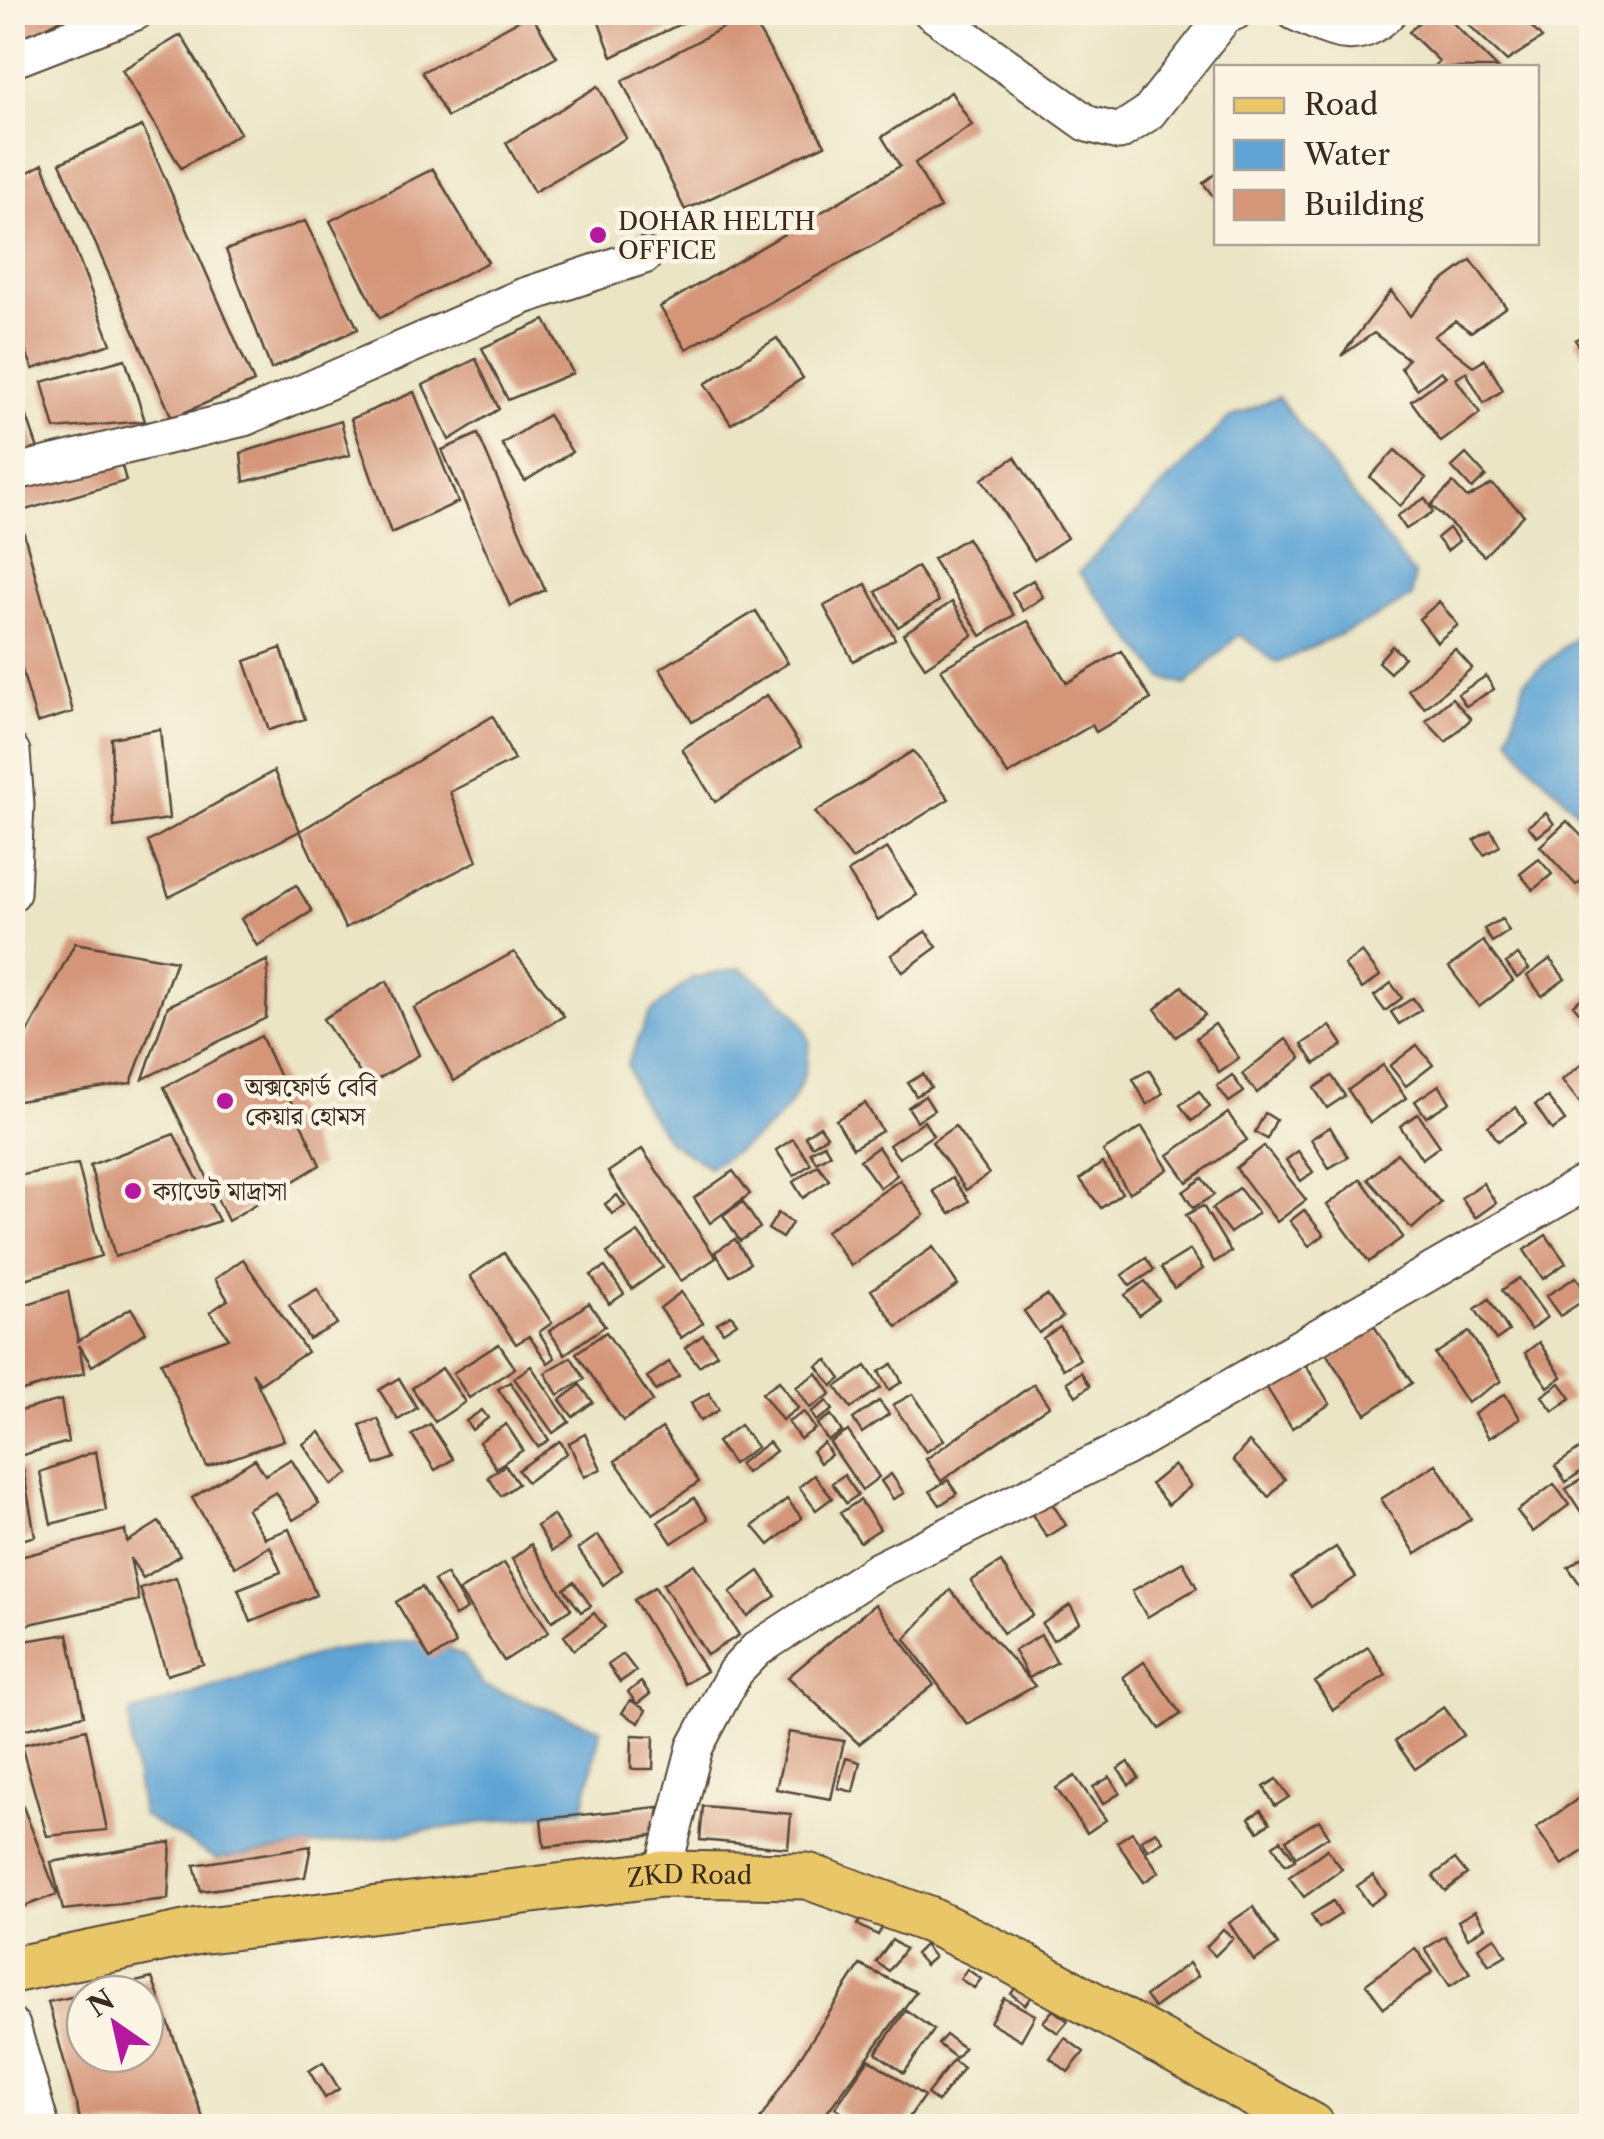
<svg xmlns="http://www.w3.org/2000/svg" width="1604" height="2139" font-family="'Libre Caslon Text','Noto Serif Bengali',serif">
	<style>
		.water { fill: #5fa4d5; stroke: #4d677a; stroke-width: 2.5 }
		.building { fill: #d49579 }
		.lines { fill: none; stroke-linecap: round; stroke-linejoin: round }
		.minor-casing { stroke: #554637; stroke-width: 39 }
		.major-casing { stroke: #554637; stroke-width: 49 }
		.minor { stroke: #fff; stroke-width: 35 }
		.major { stroke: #e9c769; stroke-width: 45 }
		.poi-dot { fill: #b5179e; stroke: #fcf5e5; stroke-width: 4 }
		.labels { text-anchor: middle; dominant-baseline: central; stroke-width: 9; stroke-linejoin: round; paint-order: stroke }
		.poi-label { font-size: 25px; fill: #3b2a1e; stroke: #fcf5e5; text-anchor: start }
		.street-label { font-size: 25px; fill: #3b2a1e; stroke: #fcf5e5 }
	</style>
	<rect width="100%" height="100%" fill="#fcf5e5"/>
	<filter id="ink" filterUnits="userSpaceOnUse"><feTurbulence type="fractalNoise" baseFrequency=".01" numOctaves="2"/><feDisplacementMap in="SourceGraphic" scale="20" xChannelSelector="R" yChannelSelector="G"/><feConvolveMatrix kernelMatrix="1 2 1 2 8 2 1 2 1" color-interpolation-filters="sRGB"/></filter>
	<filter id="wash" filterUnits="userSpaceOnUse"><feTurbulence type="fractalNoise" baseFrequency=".0048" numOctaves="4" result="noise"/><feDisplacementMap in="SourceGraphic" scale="40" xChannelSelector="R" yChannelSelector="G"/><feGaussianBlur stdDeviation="2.25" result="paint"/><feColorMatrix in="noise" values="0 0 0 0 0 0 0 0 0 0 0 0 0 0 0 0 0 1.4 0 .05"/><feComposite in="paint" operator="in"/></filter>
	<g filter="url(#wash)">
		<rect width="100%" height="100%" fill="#ebe5c6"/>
		<path class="water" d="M1278,397L1414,575L1412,597L1361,625L1277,663L1239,634L1186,685L1163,678L1079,572L1229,418Z
			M1591,624H1592L1591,825L1528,762L1509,737L1525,681Z
			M741,968C764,986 803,1010 809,1041C811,1047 807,1057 806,1064C798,1116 752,1142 709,1167L668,1141L637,1095L627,1064L650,1013L692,978Z
			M425,1639L464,1656L484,1686L601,1729L583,1809L216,1859L142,1815L130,1740L131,1713L330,1651Z"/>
		<g id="blocks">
			<path class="building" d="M12,12H74L12,45Z
				M595,12H696L699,15L612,57Z
				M1429,12H1442L1498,68H1432L1439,61L1409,32Z
				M1455,12H1517L1542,38L1507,61Z
				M531,14L557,57L447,117L422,72Z
				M749,14L825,145L685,210L622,81Z
				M181,35L240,133L181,168L122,70Z
				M598,86L626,138L534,192L506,143Z
				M951,92L972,125L915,163L940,208L686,349L660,307L900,166L882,137Z
				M142,126L254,382L172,418L60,163Z
				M43,164L111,344L33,369L12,318V181Z
				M433,169L488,262L380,318L330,221Z
				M1216,173V200L1203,183Z
				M305,221L358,329L271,369L226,250Z
				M1471,260L1506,307L1471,332L1455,321L1434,336L1473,366L1485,359L1503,390L1484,403L1466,372L1456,379L1480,413L1441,442L1411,401L1446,376L1441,371L1417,389L1401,368L1408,359L1374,333L1341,356L1391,291L1410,316L1440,283Z
				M545,320L573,373L508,400L482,348Z
				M1590,331L1592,333V364L1575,340Z
				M777,338L803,378L731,424L705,384Z
				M125,359L145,421L55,429L42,382Z
				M476,359L499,409L449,440L423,385Z
				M12,373L38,449L12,457Z
				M414,392L458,502L391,533L351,419Z
				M548,415L572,452L525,481L502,444Z
				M341,421L350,455L244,482L241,453Z
				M478,434L545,590L510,606L442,450Z
				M1395,450L1426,478L1400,506L1370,477Z
				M118,451L126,481L18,512L73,712L37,723L12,635V481Z
				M1466,454L1486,476L1472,489L1452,467Z
				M1015,457L1067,538L1034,560L982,479Z
				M1453,483L1467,498L1492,484L1524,515L1484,556L1431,505Z
				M1425,498L1433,512L1406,529L1397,516Z
				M1449,528L1459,541L1447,551L1437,538Z
				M967,538L1014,615L981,636L933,559Z
				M917,567L939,601L898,627L876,592Z
				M1033,580L1043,597L1023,611L1012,593Z
				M866,584L895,639L853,661L824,606Z
				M952,602L973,635L925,667L903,634Z
				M1439,602L1458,625L1437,642L1419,619Z
				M756,611L788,663L692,722L660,669Z
				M1028,621L1067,683L1121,651L1151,699L1096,732L1092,725L1008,775L941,669Z
				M1392,646L1404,657L1390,673L1378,662Z
				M281,648L305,719L269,730L245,661Z
				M1455,649L1472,668L1425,708L1408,690Z
				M1486,676L1494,689L1466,706L1458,694Z
				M767,695L801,747L715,802L682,749Z
				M1452,698L1471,719L1446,742L1426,721Z
				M493,716L514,760L450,792L477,861L345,928L300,831L169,897L148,842L274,771L300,831Z
				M160,729L169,819L114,827L111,738Z
				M913,751L949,799L852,859L815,812Z
				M1546,813L1554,824L1537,837L1528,826Z
				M1567,821L1592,847V872L1576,885L1540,846Z
				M1491,830L1500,846L1484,855L1474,840Z
				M887,848L917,895L878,920L848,872Z
				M1539,859L1552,874L1533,890L1520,874Z
				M296,885L312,911L257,946L241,919Z
				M1502,919L1509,931L1492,942L1484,929Z
				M926,931L937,947L903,972L891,955Z
				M1483,941L1513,981L1479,1007L1449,967Z
				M75,943L176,961L131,1083L12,1102V1063Z
				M514,952L564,1016L454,1081L414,1008Z
				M1362,952L1380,976L1362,989L1344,965Z
				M1518,955L1529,969L1517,978L1506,963Z
				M1550,959L1565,979L1542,996L1527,976Z
				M268,960L266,1018L143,1079L168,1006Z
				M387,981L419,1055L368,1085L323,1019Z
				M1391,983L1402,998L1385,1011L1374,996Z
				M1182,986L1205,1015L1176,1037L1155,1009Z
				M1592,990V1028L1573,1005Z
				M1413,998L1421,1010L1399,1024L1391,1012Z
				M1215,1024L1239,1058L1219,1072L1196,1038Z
				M1330,1026L1343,1045L1315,1064L1302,1044Z
				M261,1036L320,1165L228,1221L164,1087Z
				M1286,1039L1301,1058L1257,1093L1242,1074Z
				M1417,1045L1433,1065L1406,1086L1390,1066Z
				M1592,1056V1109L1587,1112L1562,1080Z
				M1383,1065L1406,1098L1370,1123L1348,1090Z
				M1149,1070L1163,1093L1147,1105L1133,1079Z
				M923,1074L931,1087L916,1096L908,1083Z
				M1232,1075L1244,1092L1229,1102L1217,1086Z
				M1332,1076L1345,1096L1327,1108L1314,1088Z
				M1439,1085L1450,1102L1426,1117L1415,1101Z
				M1199,1091L1210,1107L1192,1121L1180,1105Z
				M925,1096L934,1110L917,1121L908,1107Z
				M1548,1097L1565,1121L1552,1130L1535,1105Z
				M865,1103L882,1131L853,1148L836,1120Z
				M1516,1107L1526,1123L1498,1141L1488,1126Z
				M1228,1113L1247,1140L1187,1182L1168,1155Z
				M1265,1113L1276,1120L1267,1139L1255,1132Z
				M1418,1114L1440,1146L1422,1159L1400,1126Z
				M924,1121L933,1135L899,1158L889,1145Z
				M820,1126L827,1136L812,1146L805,1136Z
				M955,1126L989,1174L966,1190L932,1142Z
				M1142,1127L1168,1169L1129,1193L1103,1151Z
				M1330,1127L1348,1157L1329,1168L1311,1139Z
				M174,1134L219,1221L115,1257L90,1165Z
				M793,1139L811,1164L794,1176L776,1150Z
				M824,1144L830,1154L816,1162L810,1152Z
				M1264,1146L1306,1200L1277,1222L1236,1168Z
				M878,1147L897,1175L880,1188L860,1160Z
				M642,1149L716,1258L681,1281L608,1172Z
				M1298,1151L1313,1172L1301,1181L1286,1160Z
				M1397,1153L1441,1203L1412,1229L1368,1179Z
				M1102,1163L1122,1193L1101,1208L1080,1179Z
				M78,1164L101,1256L12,1283V1177Z
				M818,1165L829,1180L803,1198L793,1182Z
				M733,1171L750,1194L710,1223L694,1198Z
				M952,1178L969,1201L950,1214L933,1191Z
				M1202,1178L1214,1195L1193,1208L1183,1192Z
				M1361,1179L1403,1237L1369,1262L1327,1205Z
				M900,1180L924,1215L851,1266L826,1231Z
				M1483,1183L1496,1203L1475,1218L1461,1198Z
				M1239,1188L1258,1213L1230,1233L1212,1209Z
				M617,1195L625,1206L612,1214L605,1204Z
				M743,1202L760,1228L740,1241L723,1215Z
				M1203,1206L1231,1252L1214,1262L1186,1215Z
				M1304,1210L1324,1235L1309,1246L1290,1221Z
				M778,1213L792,1223L782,1238L768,1229Z
				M638,1232L663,1267L632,1289L607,1253Z
				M1546,1235L1566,1263L1543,1279L1524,1250Z
				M735,1239L750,1263L730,1276L715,1252Z
				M933,1247L958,1285L897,1327L871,1290Z
				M1190,1250L1203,1269L1174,1288L1161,1268Z
				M504,1253L552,1323L539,1332L555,1358L548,1363L529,1336L516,1344L470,1276Z
				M1146,1258L1154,1270L1130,1286L1122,1275Z
				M243,1259L307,1352L260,1384L252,1372L284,1440L207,1467L161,1362L229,1338L210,1312L228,1300L215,1279Z
				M605,1267L624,1294L609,1304L591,1275Z
				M1576,1277L1589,1297L1560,1316L1546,1296Z
				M1519,1278L1547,1317L1531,1330L1502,1290Z
				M1145,1281L1159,1300L1139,1315L1125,1295Z
				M317,1289L337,1324L309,1339L289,1305Z
				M68,1291L78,1341L131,1308L146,1332L92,1366L79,1345L84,1373L12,1394V1309Z
				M681,1292L703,1323L681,1338L660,1308Z
				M1047,1295L1063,1317L1039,1333L1024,1311Z
				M1489,1299L1509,1331L1496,1340L1475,1309Z
				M589,1303L605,1326L565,1354L549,1331Z
				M1366,1314L1412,1383L1366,1414L1320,1344Z
				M731,1315L737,1323L723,1332L717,1323Z
				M1060,1327L1080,1359L1063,1369L1043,1338Z
				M606,1332L653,1401L623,1421L576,1353Z
				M1469,1332L1501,1381L1467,1403L1435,1354Z
				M703,1335L717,1354L699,1366L685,1348Z
				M1539,1342L1562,1377L1548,1387L1525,1353Z
				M499,1344L515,1368L469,1398L453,1373Z
				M571,1357L585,1379L558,1395L545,1373Z
				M827,1360L841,1379L832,1386L817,1366Z
				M1303,1361L1330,1404L1292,1428L1265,1385Z
				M669,1362L679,1376L656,1391L647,1377Z
				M892,1364L902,1382L889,1390L879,1372Z
				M531,1366L569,1422L553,1433L514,1378Z
				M866,1366L881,1388L851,1408L836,1387Z
				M442,1368L465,1402L435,1422L412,1388Z
				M1081,1372L1090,1386L1076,1396L1067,1382Z
				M817,1373L831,1394L810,1408L796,1387Z
				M399,1378L417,1408L398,1420L379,1390Z
				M779,1381L798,1408L782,1420L762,1393Z
				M510,1382L549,1440L538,1447L498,1389Z
				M1560,1383L1571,1398L1553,1411L1542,1396Z
				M1034,1384L1049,1406L941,1481L926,1459Z
				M580,1385L593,1402L573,1417L560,1400Z
				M709,1393L719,1410L700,1421L691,1403Z
				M913,1394L944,1440L926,1452L893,1405Z
				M1505,1394L1520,1418L1489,1438L1474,1414Z
				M61,1400L68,1442L12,1458V1413Z
				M827,1401L833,1410L816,1421L811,1412Z
				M879,1401L889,1414L862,1433L853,1419Z
				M482,1410L488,1418L472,1430L466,1421Z
				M804,1412L815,1429L800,1439L788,1422Z
				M831,1415L842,1432L828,1441L817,1424Z
				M378,1419L395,1458L375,1465L360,1425Z
				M430,1424L453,1459L435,1470L412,1435Z
				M506,1424L523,1450L496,1468L479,1442Z
				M740,1425L757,1447L733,1464L717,1442Z
				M662,1428L699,1482L653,1514L615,1461Z
				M848,1431L879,1477L862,1490L830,1443Z
				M320,1432L349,1473L332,1485L303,1444Z
				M585,1434L601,1469L584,1477L569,1443Z
				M560,1441L567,1453L527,1482L518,1470Z
				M769,1442L776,1451L746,1473L739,1464Z
				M1249,1442L1285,1479L1269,1497L1233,1460Z
				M824,1443L831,1455L820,1463L812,1451Z
				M1584,1446L1592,1457V1464L1566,1482L1555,1466Z
				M96,1451L106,1510L51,1524L40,1472Z
				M255,1459L265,1475L291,1459L319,1504L293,1520L276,1492L247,1509L265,1538L289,1529L316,1595L251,1622L238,1589L281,1572L270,1546L235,1567L192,1498Z
				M1436,1464L1471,1519L1416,1554L1381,1499Z
				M505,1465L518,1484L501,1496L488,1477Z
				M1174,1465L1191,1486L1168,1505L1151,1484Z
				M23,1468L35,1536L12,1543V1470Z
				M891,1474L904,1493L893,1499L881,1481Z
				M814,1475L832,1498L816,1510L799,1487Z
				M844,1475L858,1495L846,1503L832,1483Z
				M1587,1476L1592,1483V1529L1566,1489Z
				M948,1480L957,1494L940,1505L930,1491Z
				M1554,1484L1569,1505L1533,1532L1517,1511Z
				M694,1498L708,1519L672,1543L658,1522Z
				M787,1499L802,1518L769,1545L753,1526Z
				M860,1500L880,1529L860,1542L840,1513Z
				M1050,1500L1066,1525L1047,1537L1031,1513Z
				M553,1515L569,1540L552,1551L537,1526Z
				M159,1522L180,1555L143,1578L130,1558L139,1600L12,1628V1559L125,1530L127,1542Z
				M598,1535L622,1570L603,1585L578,1549Z
				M531,1544L571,1609L552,1621L512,1559Z
				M1336,1547L1356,1577L1311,1607L1291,1577Z
				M1583,1557L1592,1570V1576L1580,1584L1568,1567Z
				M1001,1562L1033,1615L1003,1633L971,1581Z
				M1183,1562L1197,1588L1147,1617L1132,1591Z
				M504,1563L549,1632L504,1661L459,1591Z
				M694,1564L739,1635L707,1655L663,1584Z
				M759,1571L776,1596L747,1616L730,1592Z
				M446,1574L467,1609L455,1616L434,1581Z
				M176,1577L203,1664L167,1675L140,1588Z
				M574,1582L591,1606L581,1612L564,1589Z
				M422,1587L456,1644L430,1659L396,1602Z
				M655,1587L706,1671L685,1684L634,1600Z
				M950,1590L1035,1686L967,1724L905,1639Z
				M875,1604L934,1685L859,1744L788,1677Z
				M1070,1605L1080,1622L1053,1640L1042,1624Z
				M594,1613L605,1627L574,1650L564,1636Z
				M68,1634L84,1715L22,1730L12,1691V1643Z
				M1041,1635L1057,1662L1029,1678L1014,1651Z
				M1368,1647L1386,1675L1333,1710L1315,1682Z
				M623,1654L636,1671L620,1682L608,1665Z
				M1144,1662L1181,1714L1160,1729L1123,1677Z
				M641,1682L650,1694L637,1704L628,1692Z
				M630,1700L646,1710L639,1723L622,1713Z
				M1444,1707L1464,1735L1415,1769L1395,1741Z
				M86,1729L107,1830L47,1836L21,1745Z
				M789,1732L844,1741L831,1799L776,1789Z
				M632,1735L654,1736L653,1769H631Z
				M846,1758L860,1762L853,1792L838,1788Z
				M1128,1762L1139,1778L1129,1785L1118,1769Z
				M1075,1776L1106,1820L1087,1833L1056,1788Z
				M1110,1777L1120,1793L1103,1804L1093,1787Z
				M1277,1779L1289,1797L1275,1806L1264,1787Z
				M13,1781L57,1894L18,1909L12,1896Z
				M1585,1794L1592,1803V1845L1562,1865L1536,1828Z
				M703,1806L791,1814L788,1848L700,1840Z
				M659,1807L655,1835L544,1847L541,1819Z
				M1261,1810L1270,1823L1258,1831L1249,1818Z
				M1319,1820L1329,1836L1296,1857L1286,1840Z
				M1156,1831L1163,1841L1148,1850L1141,1840Z
				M1132,1832L1159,1872L1144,1882L1117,1842Z
				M1281,1840L1295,1860L1285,1865L1273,1845Z
				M171,1842L168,1899L63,1910L51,1862Z
				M311,1846L305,1877L201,1891L194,1865Z
				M1327,1849L1342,1869L1304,1897L1289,1877Z
				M1455,1859L1467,1874L1445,1891L1433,1876Z
				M1373,1875L1386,1894L1370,1905L1357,1886Z
				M1333,1901L1341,1914L1319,1928L1311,1915Z
				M1253,1907L1278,1945L1254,1961L1229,1923Z
				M865,1911L885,1922L878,1935L858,1925Z
				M1475,1911L1485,1927L1468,1938L1458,1921Z
				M1223,1929L1233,1938L1215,1956L1206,1947Z
				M1445,1936L1470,1973L1450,1986L1425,1949Z
				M1495,1937L1506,1955L1489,1965L1478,1947Z
				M892,1940L905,1949L889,1971L876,1962Z
				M924,1945L934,1957L925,1965L915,1954Z
				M1415,1948L1433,1972L1384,2008L1366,1984Z
				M1189,1963L1198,1976L1154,2008L1145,1996Z
				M860,1965L916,1992L817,2126H761L757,2124Z
				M967,1969L981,1979L974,1988L960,1979Z
				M152,1978L206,2126H82L48,2002L85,1994V2054H145V1994L90,1993Z
				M1019,1982L1034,1992L1025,2005L1011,1994Z
				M1004,1998L1035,2015L1021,2040L990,2022Z
				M906,2010L934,2030L904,2073L876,2053Z
				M1053,2010L1068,2021L1058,2033L1043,2022Z
				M946,2035L964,2048L956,2058L938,2044Z
				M1065,2038L1084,2052L1068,2072L1050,2058Z
				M869,2059L924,2096L903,2126H862L835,2108Z
				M953,2060L963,2068L938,2102L927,2094Z
				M323,2062L339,2089L325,2098L309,2071Z"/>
		</g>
	</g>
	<g filter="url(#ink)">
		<use href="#blocks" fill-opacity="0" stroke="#554637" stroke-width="2.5"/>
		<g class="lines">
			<g class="minor-casing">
				<path id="minor" d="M931,12L1088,124L1119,132L1148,113L1225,16L1235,12
					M1294,12C1331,29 1357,46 1389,12
					M12,60L136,12
					M12,473L244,418L524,296L644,256
					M12,752L16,804L12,893
					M662,1874L695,1747L735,1672L757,1649L878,1570L1125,1448L1592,1179
					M12,2026L41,2126"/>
			</g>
			<g class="major-casing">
				<g id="major">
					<path id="s1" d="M12,1970L199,1931L662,1874L807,1876L929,1920L1010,1959L1312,2126"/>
				</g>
			</g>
			<use href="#minor" class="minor"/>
			<use href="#major" class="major"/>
		</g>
	</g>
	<g class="poi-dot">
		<circle cx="598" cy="235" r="10"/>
		<circle cx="225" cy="1101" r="10"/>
		<circle cx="133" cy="1191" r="10"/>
	</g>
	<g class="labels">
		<g class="poi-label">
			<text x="618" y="221">DOHAR HELTH<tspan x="618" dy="29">OFFICE</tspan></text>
			<text x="245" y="1087">অক্সফোর্ড বেবি<tspan x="245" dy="29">কেয়ার হোমস</tspan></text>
			<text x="153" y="1191">ক্যাডেট মাদ্রাসা</text>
		</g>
		<g class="street-label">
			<text stroke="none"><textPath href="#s1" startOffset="685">ZKD Road</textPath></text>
		</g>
	</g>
	<rect width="1604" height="2139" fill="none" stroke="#fcf5e5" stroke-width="50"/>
	<rect x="1214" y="65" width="325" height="180" fill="#fcf5e5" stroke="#afa495" stroke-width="2.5"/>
	<rect x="1234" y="98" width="50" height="15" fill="#e9c769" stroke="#afa495" stroke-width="2.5"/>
	<text x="1304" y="115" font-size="30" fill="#3b2a1e">Road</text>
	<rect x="1234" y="140" width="50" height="30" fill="#5fa4d5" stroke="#afa495" stroke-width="2.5"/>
	<text x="1304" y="165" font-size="30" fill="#3b2a1e">Water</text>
	<rect x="1234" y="190" width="50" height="30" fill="#d49579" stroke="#afa495" stroke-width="2.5"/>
	<text x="1304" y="215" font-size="30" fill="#3b2a1e">Building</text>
	<g transform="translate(115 2024) rotate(326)"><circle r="48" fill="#fcf5e5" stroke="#afa495" stroke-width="2.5"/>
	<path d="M0-8L18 38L0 25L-18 38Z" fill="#b5179e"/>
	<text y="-15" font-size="28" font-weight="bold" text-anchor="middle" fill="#3b2a1e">N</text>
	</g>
</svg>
